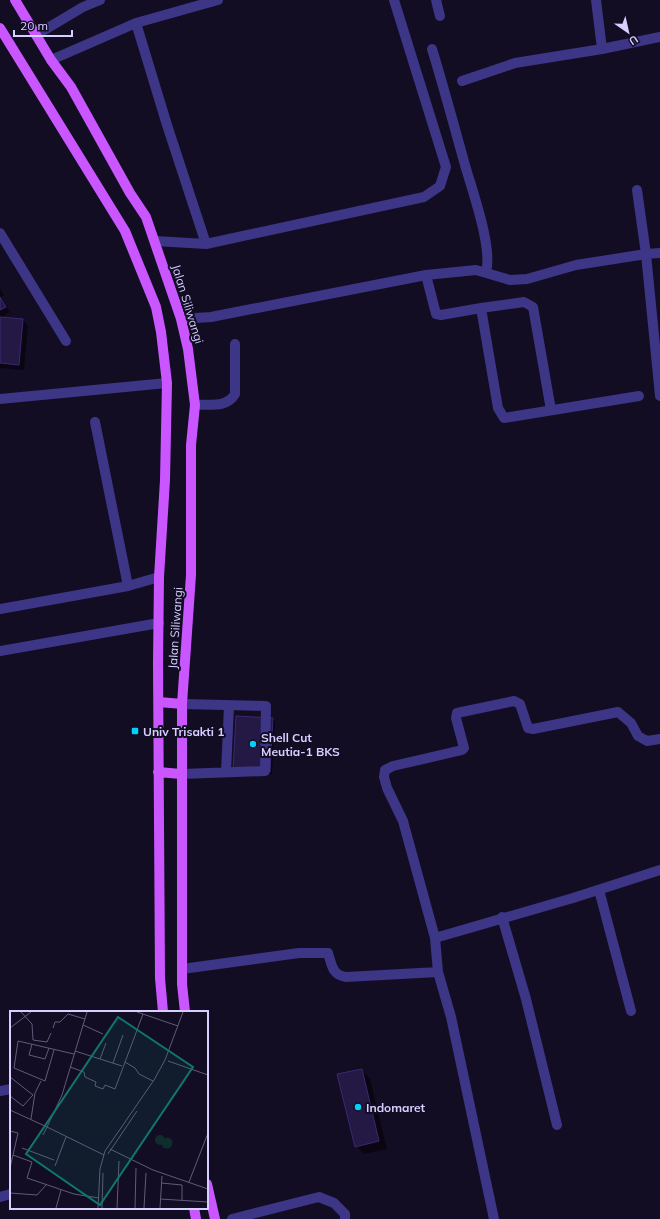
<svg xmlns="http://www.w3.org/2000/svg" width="660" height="1219" font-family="Mulish,sans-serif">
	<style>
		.shadow { fill: #0007 }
		.building { fill: #241845; stroke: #3c2872 }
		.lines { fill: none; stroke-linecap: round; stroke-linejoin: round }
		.lane { stroke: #3d3585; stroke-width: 10 }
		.street { stroke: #3d3585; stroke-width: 10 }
		.primary { stroke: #ca56ff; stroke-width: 10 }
		.poi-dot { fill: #00d1fa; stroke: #120d23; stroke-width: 1.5 }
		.labels { text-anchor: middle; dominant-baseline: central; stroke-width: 4; stroke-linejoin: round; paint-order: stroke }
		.street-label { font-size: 12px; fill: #d7cfff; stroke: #120d23 }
		.poi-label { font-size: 12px; font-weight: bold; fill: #d7cfff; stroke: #120d23; text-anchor: start }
		.inset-road { fill: none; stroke: #615b7b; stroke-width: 1 }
		.view { fill: #0f766e; fill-opacity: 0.15; stroke: #0f766e; stroke-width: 2 }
		.inset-edge { fill: none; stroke: #d7cfff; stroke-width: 2 }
	</style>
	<rect width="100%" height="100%" fill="#120d23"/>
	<path class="shadow" d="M0,289L4,295L1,297L10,312L1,318L23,320L28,326L24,370L0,368Z
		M273,719L275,721L272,774L237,772Z
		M362,1070L370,1079L387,1149L364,1154L356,1146Z"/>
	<path class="building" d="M0,297L6,307L0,310Z
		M0,317L23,319L19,365L0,363Z
		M236,716L273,718L270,772L233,770Z
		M362,1069L379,1141L355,1147L337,1074Z"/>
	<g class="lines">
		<path class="lane" d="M436,0L440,16
			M136,23L167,125L206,244
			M51,60L136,23L218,0
			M155,241L206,244L424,197L440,186L446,167L394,0
			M426,275L436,314L441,315L481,308L498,408L504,418L639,396
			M481,308L524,302L533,307L551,410
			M195,405C210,404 227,408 235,394V344
			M95,422L128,586
			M0,609L128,586L159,577
			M0,651L159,623
			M226,772L229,706
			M181,774L265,771L266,706L182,704
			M0,1091L11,1089
			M232,1219L319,1197L334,1203L345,1214V1219"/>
		<path class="street" d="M596,0L602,49
			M36,35L83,7L100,0
			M432,49C444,88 454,126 465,165C472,190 493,248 486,272
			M462,81L515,63L602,49L660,37
			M0,233L66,341
			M660,253L646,254L660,396
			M181,319L211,317L426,275L476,270L510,280L527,279L576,265L646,254L637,190
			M0,399L167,383
			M599,890L631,1011
			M502,917L526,999L557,1125
			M435,938L573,898L660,870
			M182,969L299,953H328C332,965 332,975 346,977L438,972
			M0,1197L11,1194
			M494,1219L451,1017L438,972L435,938L403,821L387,788L384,777L385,770L393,766L462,750L464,748L456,718L457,713L514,701L520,704L528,728L533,729L618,712L631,723L638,736L647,741L660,739"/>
		<path class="primary" d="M15,0L51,60L71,87L130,193L146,217L181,319L188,349L195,405L191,445V575L182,704V984L185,1012
			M0,28L125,231L156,307L161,332L167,383L165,480L159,577L158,663L160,978L163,1012
			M159,702L182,704
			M158,772L181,774
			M207,1184L215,1219
			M194,1208L196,1219"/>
	</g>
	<g class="poi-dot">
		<rect x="131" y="727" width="8" height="8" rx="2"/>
		<circle cx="253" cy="744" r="4"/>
		<circle cx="358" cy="1107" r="4"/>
	</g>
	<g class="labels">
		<g class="street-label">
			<text transform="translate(188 304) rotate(73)">Jalan Siliwangi</text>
			<text transform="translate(175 628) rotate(-86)">Jalan Siliwangi</text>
		</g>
		<g class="poi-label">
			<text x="143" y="731">Univ Trisakti 1</text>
			<text x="261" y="737">Shell Cut<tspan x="261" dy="14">Meutia-1 BKS</tspan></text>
			<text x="366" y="1107">Indomaret</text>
		</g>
	</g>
	<g transform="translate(10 1011)">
		<rect width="198" height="198" fill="#120d23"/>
		<path d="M145 129a5 5 0 1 1 10 0a5 5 0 1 1-10 0ZM151.5 132a5.5 5.5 0 1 1 11 0a5.5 5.5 0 1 1-11 0Z" fill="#0f2d2d"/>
		<path class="inset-road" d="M11,1L22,13L23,29L37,31L41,22M127,1L168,15M73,14L93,23M0,17L21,1M43,17L45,11H50L58,3L75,8M22,33L19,44L35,48L39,37M44,39L35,70L4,57L8,30L64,43M65,40L112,55M90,48L96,32M158,50L198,64M115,51L125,57L129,63L143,70M103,52L113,24M60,56L74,61L75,66L86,71L85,75L93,78L95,74L105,78L133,3M0,66L23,84L13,95L0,85M0,99L37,116L52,84L77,1M21,108L25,82L31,70M0,120L8,122L3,144L22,151L17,167L64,183L89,187M33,124L37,116L94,144M12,137L44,149M100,138L143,159L198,178M98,143L127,100M45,155L56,126M0,157L3,144M179,171L198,122M151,172L172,174V189M0,182L27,184L36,174M150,188L198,191M46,197L51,179M88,197L90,158L95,140L144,69L155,49L173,1M92,197L93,162M107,197L109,150M125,197L126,157M134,197L136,162M150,197L152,165"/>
		<path class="view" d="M108,6L183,56L90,194L16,143Z"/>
		<rect width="198" height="198" class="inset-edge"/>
	</g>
	<g transform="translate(628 32) rotate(146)" stroke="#120d23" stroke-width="3" paint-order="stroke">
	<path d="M0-3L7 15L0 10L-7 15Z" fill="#d7cfff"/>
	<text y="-6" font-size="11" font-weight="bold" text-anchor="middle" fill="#d7cfff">U</text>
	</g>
	<path d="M14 30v6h58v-6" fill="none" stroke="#d7cfff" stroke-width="2"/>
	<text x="20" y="30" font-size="12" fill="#d7cfff" stroke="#120d23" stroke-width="3" paint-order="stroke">20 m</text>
</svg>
